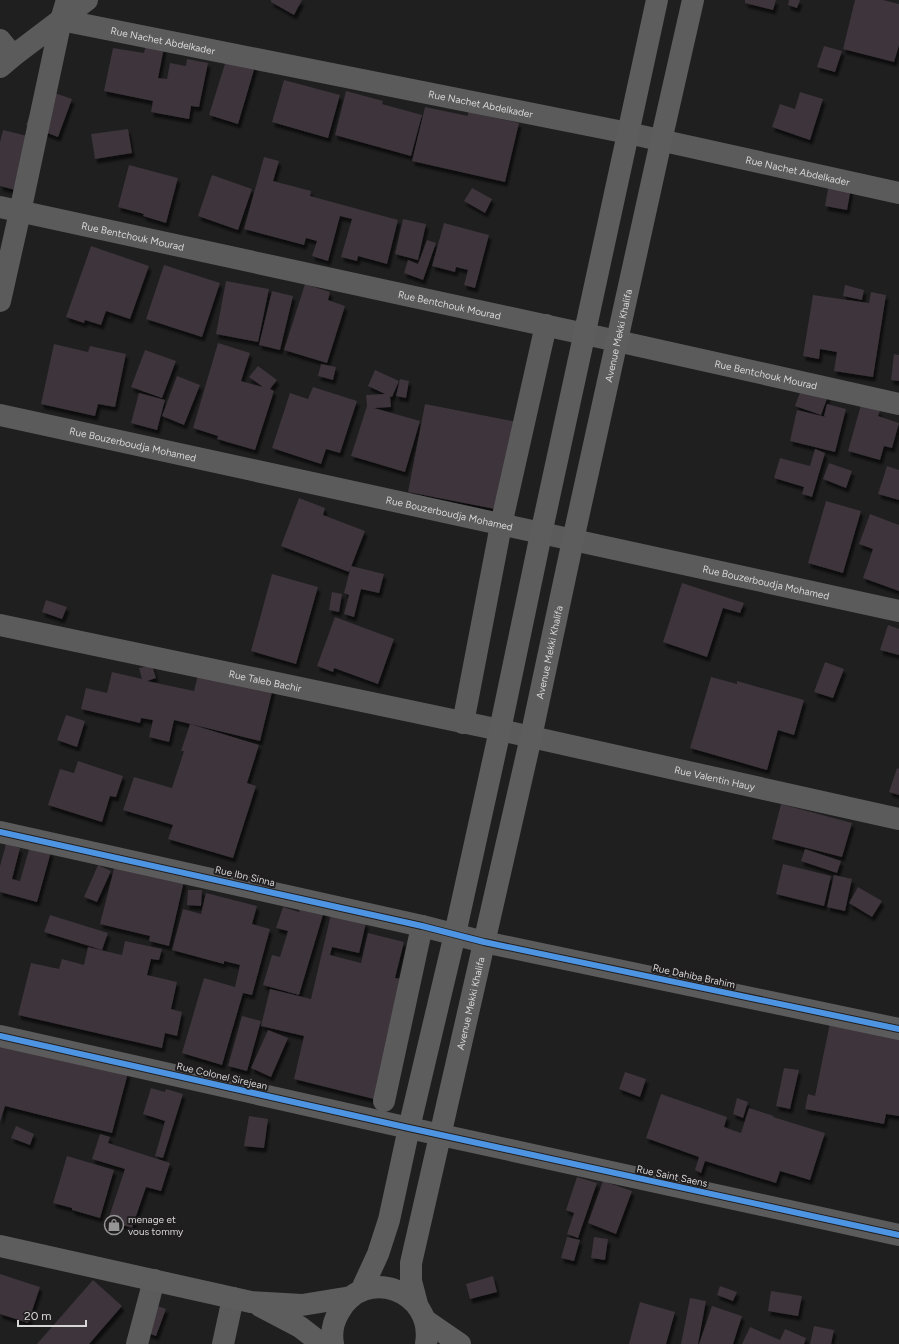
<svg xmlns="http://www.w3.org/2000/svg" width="899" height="1344" font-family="Figtree,sans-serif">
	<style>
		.building { fill: #3c343b; filter: url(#shadow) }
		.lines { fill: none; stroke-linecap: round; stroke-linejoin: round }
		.minor { stroke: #5c5b5c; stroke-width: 22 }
		.major { stroke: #5d5d5d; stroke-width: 22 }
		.cycleway-casing { stroke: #201e1f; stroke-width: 8 }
		.cycleway { stroke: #4d94e3; stroke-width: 6 }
		.labels { text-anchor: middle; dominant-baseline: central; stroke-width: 4; stroke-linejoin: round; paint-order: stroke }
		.street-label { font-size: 10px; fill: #d7d6d7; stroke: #201e1f }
		.poi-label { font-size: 10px; fill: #d7d6d7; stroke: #201e1f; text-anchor: start }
	</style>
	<defs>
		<filter id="shadow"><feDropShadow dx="2.5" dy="4.5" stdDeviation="1" flood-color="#0009"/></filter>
	</defs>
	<rect width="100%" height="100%" fill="#1f1f1f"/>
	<path class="building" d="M271,0H302L294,15L271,2Z
		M745,0H776L773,10L745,3Z
		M789,0H800L797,8L788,5Z
		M855,0H883L899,4V45L894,62L843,49Z
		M146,44L164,48L158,78L167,79L170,63L186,66L187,59L208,63L199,107L191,106L189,119L151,112L153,101L104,91L113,48L144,53Z
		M824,46L842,51L835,72L817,67Z
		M228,54L256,63L238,124L209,115Z
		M284,80L340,95L328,138L272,122Z
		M40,88L72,99L58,137L26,125Z
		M346,91L383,101L382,104L422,115L411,156L335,135Z
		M800,92L823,99L810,140L772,127L780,104L795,109Z
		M425,107L468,116V112L519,123L505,182L412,161Z
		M128,129L132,153L95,159L91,134Z
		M3,130L36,138L23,192L0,186V142Z
		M264,157L279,161L273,181L311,191L310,196L398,220L387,264L358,256L357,261L341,257L352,219L340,216L328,261L312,256L317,241L306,238L304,245L244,229Z
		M129,165L178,178L166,223L143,216L144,214L118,207Z
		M212,175L252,189L238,230L198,216Z
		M829,183L851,188L847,210L825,206Z
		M472,188L492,199L485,213L464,201Z
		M403,219L426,224L418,260L395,254Z
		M444,223L489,235L475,288L464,285L468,270L456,267L455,272L432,266Z
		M427,240L436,243L423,280L404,273L408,260L418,264Z
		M91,246L149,266L130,319L106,311L101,325L85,320L84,323L66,317Z
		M164,265L220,283L202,337L146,319Z
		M226,281L269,289L258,342L216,334Z
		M305,284L330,292L328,300L345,306L327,363L284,350Z
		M845,285L864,290L862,300L843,296Z
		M272,291L293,296L280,350L259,345Z
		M871,292L886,295L873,377L834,371L837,352L820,349L819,359L803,356L813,295L869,303Z
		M218,343L250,353L241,381L263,387L249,377L258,366L277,380L270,389L274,391L255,450L217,439L218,436L193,428Z
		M54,344L88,352L90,346L126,354L115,407L98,404L95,416L41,404Z
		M145,350L176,361L162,398L131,387Z
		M894,354L899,355V381L891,380Z
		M321,364L336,367L333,380L318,376Z
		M375,370L399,381L392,397L390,396L391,407L374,408L420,421L405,472L351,456L367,406L366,395L385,394L368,386Z
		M177,376L200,385L184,425L162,416Z
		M400,379L409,381L406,398L396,396Z
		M313,387L357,401L340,453L326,449L321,464L272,448L290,393L308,399Z
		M802,387L828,396L821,415L795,406Z
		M139,393L165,400L157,430L131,423Z
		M425,404L517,422L500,510L408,492Z
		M827,404L846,409L835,452L790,441L797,410L826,417L824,416Z
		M861,405L880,411L878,416L899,423L892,448L884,446L880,460L848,451Z
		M815,449L825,453L812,497L802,494L804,487L774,478L780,458L810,466Z
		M829,463L852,471L846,488L823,479Z
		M887,466L899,470V500L878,494Z
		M299,498L325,508L323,515L365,531L349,572L281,546Z
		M826,501L861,511L843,573L808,563Z
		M870,514L899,525V591L863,578L873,549L859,544Z
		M351,566L384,574L379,593L361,589L354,617L344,614L349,595L344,593Z
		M272,574L318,587L296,664L251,651Z
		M682,583L744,603L740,613L723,608L707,657L663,642Z
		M332,592L342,594L339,612L329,610Z
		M46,600L67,607L62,619L42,612Z
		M335,617L394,639L378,684L334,668L333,672L317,666Z
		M888,625L899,629V655L880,650Z
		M825,662L844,669L833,698L814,692Z
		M152,665L156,678L147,681L194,691L199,671L273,688L260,741L174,720L169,742L149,737L153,720L141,718L140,723L81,709L86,688L107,693L112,672L142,679L139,668Z
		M711,677L737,684V681L804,700L794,735L778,730L767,770L690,748Z
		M66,715L85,721L77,747L57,740Z
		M190,724L259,745L247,783L256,786L233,858L168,839L173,825L123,810L134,777L172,788L184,751H181Z
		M78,761L123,776L116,797L110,796L102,822L48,805L60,769L74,773Z
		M897,768L899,769V795L889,792Z
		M781,804L852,823L842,857L772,839Z
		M6,844L20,848L12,879L20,881L30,846L51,852L37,902L0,892V866Z
		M805,849L841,861L837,873L801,861Z
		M783,864L831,876L824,906L776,894Z
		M98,865L111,871L97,902L84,897Z
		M115,865L184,881L169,946L149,941L150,936L100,924Z
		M834,875L852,879L845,911L827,907Z
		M858,887L882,901L872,917L849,903Z
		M188,890H202L201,906L187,905Z
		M206,893L257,906L252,924L270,929L252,995L243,993L222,1065L182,1053L204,978L235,987L240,965L224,961V964L172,950L183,909L201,914Z
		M302,901L325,908L299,995L263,985L272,955L280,957L288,931L276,928L283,907L299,912Z
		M331,914L366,923L359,953L332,947L330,955L361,963L368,933L404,942L395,978L407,980L378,1100L294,1079L304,1036L261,1026L270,989L311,999Z
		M50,915L108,933L102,950L44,932Z
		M125,941L162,949L159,960L151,959L147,975L177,982L171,1009L182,1012L177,1036L165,1033L162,1048L18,1015L31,963L59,969L62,959L84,965L88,947L122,955Z
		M242,1016L261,1021L247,1071L228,1066Z
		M830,1023L899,1037V1116L886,1114L884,1124L805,1109L808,1094L815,1096Z
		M268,1030L288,1038L271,1077L251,1068Z
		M0,1041L128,1073L112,1133L5,1106L0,1122Z
		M784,1068L799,1070L790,1109L776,1106Z
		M625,1072L646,1079L640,1097L619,1089Z
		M151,1088L165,1092L166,1089L183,1094L163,1158L155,1156L165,1121L143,1114Z
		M661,1094L727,1117L724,1127L741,1133L749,1108L774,1116L773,1117L825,1133L810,1180L780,1171L776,1183L705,1161L701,1173L695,1170L699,1157L646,1138Z
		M737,1098L748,1102L743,1118L733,1114Z
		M249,1116L268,1119L264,1148L244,1146Z
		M16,1126L34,1134L30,1145L11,1138Z
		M100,1134L110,1137L108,1143L170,1163L161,1191L146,1187L132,1228L108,1220L125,1169L92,1159Z
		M67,1156L114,1170L100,1218L72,1210V1208L53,1203Z
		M577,1177L597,1183L578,1238L567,1234L574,1213L566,1210Z
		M603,1181L632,1191L616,1234L588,1223Z
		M567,1237L580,1240L574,1261L561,1258Z
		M594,1237L608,1239L605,1260L591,1258Z
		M0,1274L40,1287L28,1323L0,1314Z
		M493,1276L497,1292L470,1299L466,1284Z
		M93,1280L122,1306L89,1344H37Z
		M720,1286L737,1292L733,1301L717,1295Z
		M771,1291L802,1296L798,1316L768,1311Z
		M690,1298L706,1301L698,1344H681Z
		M640,1302L675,1312L666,1344H629Z
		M152,1304L166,1309L156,1336L142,1331Z
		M712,1306L742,1316L733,1344H699Z
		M814,1326L834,1330L831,1344H810Z
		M750,1327L780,1340L785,1329L806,1338L804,1344H742Z"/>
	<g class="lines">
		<g class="minor">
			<path id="s1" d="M61,20L628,133L899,193"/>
			<path d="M0,40L13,56"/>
			<path d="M0,67L13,56L87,0"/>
			<path id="s2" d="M0,207L617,341L899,404"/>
			<path d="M0,301L20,212L61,20L67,0"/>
			<path id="s3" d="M0,415L899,611"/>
			<path id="s4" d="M0,625L500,730L899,819"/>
			<path d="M463,723L501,525L546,325"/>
			<path d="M0,832L422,926L484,942L899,1029"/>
			<path d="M0,1036L409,1128L899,1235"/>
			<path d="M384,1101L422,926"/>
			<path d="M137,1344L154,1280"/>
			<path d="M223,1344L233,1298"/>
		</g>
		<g class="major">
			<path d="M0,1246L251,1302L302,1305L351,1297"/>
			<path d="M361,1291L378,1254L389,1220L409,1128L455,934L500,730L541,534L657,0"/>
			<path id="s5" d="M417,1304L411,1281V1263L531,737L573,540L661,141L693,0"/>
			<path d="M260,1306L300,1327L322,1344"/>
			<path d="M425,1320L460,1344"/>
			<path d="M333,1344C331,1333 333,1322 339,1312C364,1265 435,1290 426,1344"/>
		</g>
		<g class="cycleway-casing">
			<path id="cycleway" d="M0,832L422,926L484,942L899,1029
				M0,1036L409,1128L899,1235"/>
		</g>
		<use href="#cycleway" class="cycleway"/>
	</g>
	<defs>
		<g id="shop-ring" transform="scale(1)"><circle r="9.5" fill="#201e1f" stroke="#979697" stroke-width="1.5"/><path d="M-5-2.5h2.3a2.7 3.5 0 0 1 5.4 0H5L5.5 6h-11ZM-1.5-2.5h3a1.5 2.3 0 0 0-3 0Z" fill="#979697"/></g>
	</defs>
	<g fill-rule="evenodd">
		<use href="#shop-ring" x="114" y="1225"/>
	</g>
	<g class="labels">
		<g class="street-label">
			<text stroke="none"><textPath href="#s1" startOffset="104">Rue Nachet Abdelkader</textPath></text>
			<text stroke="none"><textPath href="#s1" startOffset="428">Rue Nachet Abdelkader</textPath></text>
			<text stroke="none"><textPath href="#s1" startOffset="752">Rue Nachet Abdelkader</textPath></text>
			<text stroke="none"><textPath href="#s2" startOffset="136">Rue Bentchouk Mourad</textPath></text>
			<text stroke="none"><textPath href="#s2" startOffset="460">Rue Bentchouk Mourad</textPath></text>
			<text stroke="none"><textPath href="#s5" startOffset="992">Avenue Mekki Khalifa</textPath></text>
			<text stroke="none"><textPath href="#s2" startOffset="784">Rue Bentchouk Mourad</textPath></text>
			<text stroke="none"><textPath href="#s3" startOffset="136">Rue Bouzerboudja Mohamed</textPath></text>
			<text stroke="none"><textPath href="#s3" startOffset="460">Rue Bouzerboudja Mohamed</textPath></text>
			<text stroke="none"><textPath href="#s3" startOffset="784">Rue Bouzerboudja Mohamed</textPath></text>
			<text stroke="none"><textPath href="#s5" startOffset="668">Avenue Mekki Khalifa</textPath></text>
			<text stroke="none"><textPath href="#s4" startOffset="271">Rue Taleb Bachir</textPath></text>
			<text stroke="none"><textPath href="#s4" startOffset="731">Rue Valentin Hauy</textPath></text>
			<text transform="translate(245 876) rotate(13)">Rue Ibn Sinna</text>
			<text transform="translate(694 976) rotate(12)">Rue Dahiba Brahim</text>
			<text stroke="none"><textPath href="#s5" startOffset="308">Avenue Mekki Khalifa</textPath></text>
			<text transform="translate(222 1076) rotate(13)">Rue Colonel Sirejean</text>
			<text transform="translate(672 1176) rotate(12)">Rue Saint Saens</text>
		</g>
		<g class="poi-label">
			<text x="128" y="1219">menage et<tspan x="128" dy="12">vous tommy</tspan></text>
		</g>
	</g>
	<path d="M18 1320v6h68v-6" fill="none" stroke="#d7d6d7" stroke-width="2"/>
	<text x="24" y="1320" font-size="12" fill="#d7d6d7" stroke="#201e1f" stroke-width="3" paint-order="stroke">20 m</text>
</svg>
